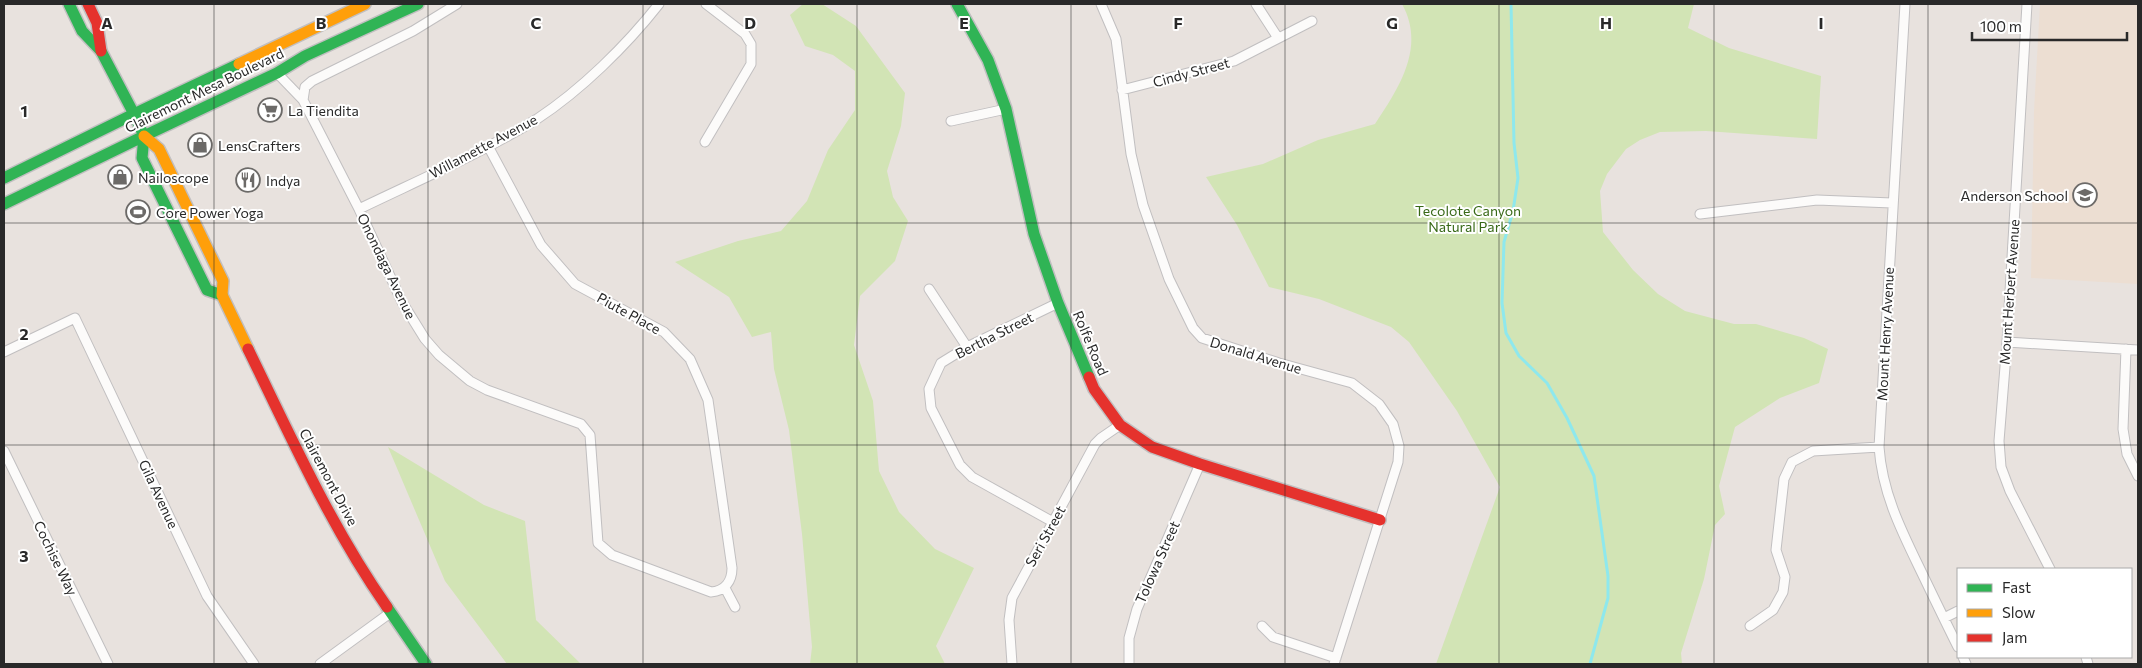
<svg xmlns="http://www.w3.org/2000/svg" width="2142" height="668" font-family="Commissioner,sans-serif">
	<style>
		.education { fill: #ecded2 }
		.green { fill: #d2e4b5 }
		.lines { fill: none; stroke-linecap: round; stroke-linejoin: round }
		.stream { stroke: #8ee8ed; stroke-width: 3 }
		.street-casing { stroke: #c1bfc0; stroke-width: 11 }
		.fast-casing { stroke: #c1bfc0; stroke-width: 14 }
		.slow-casing { stroke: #c1bfc0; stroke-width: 14 }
		.jam-casing { stroke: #c1bfc0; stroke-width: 14 }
		.street { stroke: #fcfbfa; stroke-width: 9 }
		.fast { stroke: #30b455; stroke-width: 11 }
		.slow { stroke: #ff9f0a; stroke-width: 11 }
		.jam { stroke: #e5322d; stroke-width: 11 }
		.grid { fill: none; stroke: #292929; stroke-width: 1; stroke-opacity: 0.55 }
		.labels { text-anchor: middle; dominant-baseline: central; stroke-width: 4; stroke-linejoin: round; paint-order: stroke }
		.street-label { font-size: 14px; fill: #292929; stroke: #fff }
		.poi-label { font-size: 14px; fill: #292929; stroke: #fff; text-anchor: start }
		.park-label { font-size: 14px; fill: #386917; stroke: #fff }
		.grid-label { font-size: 16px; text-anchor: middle; font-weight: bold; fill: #292929; stroke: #fff; stroke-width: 4; stroke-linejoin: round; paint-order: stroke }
	</style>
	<rect width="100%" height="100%" fill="#e8e2de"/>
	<path class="education" d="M2040,4H2138V284L2031,278L2034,111Z"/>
	<path class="green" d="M803,4H822L856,26L905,93L901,126L887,171L893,197L908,221L895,261L860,296L854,345L873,401L879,471L899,512L935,549L974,568L936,646L945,664H810L812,647L802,534L789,430L774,369L771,332L752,337L729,297L675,262L738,241L781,231L807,201L828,150L855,110V71L833,55L805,46L790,15Z
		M1402,4H1694L1688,28L1729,48L1821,76L1817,139L1706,131L1660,132L1640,140L1626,149L1607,174L1600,191L1603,232L1633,270L1658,294L1685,311L1734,324H1756L1804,338L1828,349L1819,383L1780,398L1735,427L1719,486L1725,514L1715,525L1704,579L1681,653L1682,664H1436L1500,487L1457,411L1409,342L1391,327L1319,299L1269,287L1237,225L1206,177L1263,164L1318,140L1375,124C1399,88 1426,47 1402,4Z
		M388,447L484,505L525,521L536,620L581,664H507L445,581Z"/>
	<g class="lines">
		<path class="stream" d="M1511,4L1514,143L1518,178L1513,211L1504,242L1502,303L1506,333L1519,356L1547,383L1567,418L1594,476L1608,576V598L1590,664"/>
		<g class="street-casing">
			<path id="street" d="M1101,4L1116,39L1131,154L1143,205L1169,279L1193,328L1202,338L1279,363L1352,383L1379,404L1393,424L1399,446L1398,462L1334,664
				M1256,4L1278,38
				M1905,4L1879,447C1882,491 1900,528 1919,567C1932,594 1945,621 1958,647
				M2027,4L2007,342L1999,441L2001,467L2010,491L2050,569
				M277,73L303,100L359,209L402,302L425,339L439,355L470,381L487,390L581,424L590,435L598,543L612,555L711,592C725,591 732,581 732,568L708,400L690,359L664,332L575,284L541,245L488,146
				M1122,90L1234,61L1312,21
				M303,100L305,87L312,81L413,31L457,4
				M951,121L1006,109
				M705,142L751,64V44L745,34L706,4
				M359,209C419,180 480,154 537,119C581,90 626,46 659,4
				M1700,214L1817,200L1892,203
				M929,289L967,347
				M2007,342L2138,350
				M2126,349L2123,429L2127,454L2138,476
				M4,352L75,318L207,596L254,664
				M4,451L108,664
				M1053,522L972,477L960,465L931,408L929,389L941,363L967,347L1058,303
				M725,588L735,607
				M1944,618L1958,611
				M1262,626L1273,637L1336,658
				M1750,626L1773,610L1783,592L1785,577L1776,550L1784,479L1792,462L1813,451L1879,447
				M1963,657L1966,664
				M2086,657L2088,664
				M320,664L390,613
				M1012,664L1009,620L1012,598L1095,444L1101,438L1120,425
				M1129,664V638L1137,609L1200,464"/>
		</g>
		<g class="fast-casing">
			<path id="fast" d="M957,4L988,60L1006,109L1034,234L1058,303L1089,377
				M144,136L277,73L305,56L418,4
				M4,178L134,114L101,51L82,31L69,4
				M4,204L144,136
				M222,295L207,290L142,158L144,136L134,114L239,64
				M387,607L426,664"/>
		</g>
		<g class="slow-casing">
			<path id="slow" d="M239,64L365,4
				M144,136L159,149L223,281L222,295L248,349"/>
		</g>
		<g class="jam-casing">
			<path id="jam" d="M88,4L97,23L101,51
				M248,349C291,437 331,527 387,607
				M1089,377L1094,389L1120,425L1152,447L1200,464L1380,520"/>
		</g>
		<use href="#street" class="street"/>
		<use href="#fast" class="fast"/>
		<use href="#slow" class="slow"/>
		<use href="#jam" class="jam"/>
	</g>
	<path class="grid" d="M214,4V664M428,4V664M643,4V664M857,4V664M1071,4V664M1285,4V664M1499,4V664M1714,4V664M1928,4V664M4,223H2138M4,445H2138"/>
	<defs>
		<g id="supermarket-ring" transform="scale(1.25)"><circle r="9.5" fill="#fff" stroke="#6c6a68" stroke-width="1.5"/><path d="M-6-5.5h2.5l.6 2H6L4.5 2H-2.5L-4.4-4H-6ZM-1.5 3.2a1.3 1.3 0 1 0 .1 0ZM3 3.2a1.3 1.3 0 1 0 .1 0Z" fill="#6c6a68"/></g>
		<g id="shop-ring" transform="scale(1.25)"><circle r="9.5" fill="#fff" stroke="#6c6a68" stroke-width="1.5"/><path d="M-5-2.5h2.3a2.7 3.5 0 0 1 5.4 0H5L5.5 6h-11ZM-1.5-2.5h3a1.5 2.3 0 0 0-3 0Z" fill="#6c6a68"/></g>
		<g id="restaurant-ring" transform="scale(1.25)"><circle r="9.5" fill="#fff" stroke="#6c6a68" stroke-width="1.5"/><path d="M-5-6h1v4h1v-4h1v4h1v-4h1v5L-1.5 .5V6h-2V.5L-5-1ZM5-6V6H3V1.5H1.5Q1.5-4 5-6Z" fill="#6c6a68"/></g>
		<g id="school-ring" transform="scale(1.25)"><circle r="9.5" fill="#fff" stroke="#6c6a68" stroke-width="1.5"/><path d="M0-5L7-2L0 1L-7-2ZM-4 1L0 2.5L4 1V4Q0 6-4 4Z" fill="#6c6a68"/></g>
		<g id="stadium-ring" transform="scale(1.25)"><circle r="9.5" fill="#fff" stroke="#6c6a68" stroke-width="1.5"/><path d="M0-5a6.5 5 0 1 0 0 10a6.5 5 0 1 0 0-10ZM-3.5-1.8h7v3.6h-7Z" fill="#6c6a68"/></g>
	</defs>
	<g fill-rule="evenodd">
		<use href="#supermarket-ring" x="270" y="110"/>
		<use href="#shop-ring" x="200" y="145"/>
		<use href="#shop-ring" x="120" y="177"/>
		<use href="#restaurant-ring" x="248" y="180"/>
		<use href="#school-ring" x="2085" y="195"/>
		<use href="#stadium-ring" x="138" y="212"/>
	</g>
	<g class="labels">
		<g class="street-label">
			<text transform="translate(1191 72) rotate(-15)">Cindy Street</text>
			<text transform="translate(204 90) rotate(-26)">Clairemont Mesa Boulevard</text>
			<text transform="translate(483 146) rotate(-28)">Willamette Avenue</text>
			<text transform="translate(387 266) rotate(64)">Onondaga Avenue</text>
			<text transform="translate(2009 292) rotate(-86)">Mount Herbert Avenue</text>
			<text transform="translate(629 313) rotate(29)">Piute Place</text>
			<text transform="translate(1885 334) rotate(-87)">Mount Henry Avenue</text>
			<text transform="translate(994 335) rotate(-27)">Bertha Street</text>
			<text transform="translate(1091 343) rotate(67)">Rolfe Road</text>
			<text transform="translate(1256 355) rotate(17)">Donald Avenue</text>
			<text transform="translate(329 477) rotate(62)">Clairemont Drive</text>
			<text transform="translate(159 494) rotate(65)">Gila Avenue</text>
			<text transform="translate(1045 536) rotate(-61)">Seri Street</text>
			<text transform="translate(56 558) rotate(64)">Cochise Way</text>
			<text transform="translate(1157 562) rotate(-66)">Tolowa Street</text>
		</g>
		<g class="poi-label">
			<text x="288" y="110">La Tiendita</text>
			<text x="218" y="145">LensCrafters</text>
			<text x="138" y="177">Nailoscope</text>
			<text x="266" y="180">Indya</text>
			<text x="2068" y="195" text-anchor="end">Anderson School</text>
			<text x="156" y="212">Core Power Yoga</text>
		</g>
		<g class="park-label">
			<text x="1468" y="210">Tecolote Canyon<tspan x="1468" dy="16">Natural Park</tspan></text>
		</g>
	</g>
	<g class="grid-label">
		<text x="107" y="29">A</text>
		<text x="321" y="29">B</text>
		<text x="536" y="29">C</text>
		<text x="750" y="29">D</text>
		<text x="964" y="29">E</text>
		<text x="1178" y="29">F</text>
		<text x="1392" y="29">G</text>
		<text x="1606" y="29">H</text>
		<text x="1821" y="29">I</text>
		<text x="24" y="117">1</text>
		<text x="24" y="340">2</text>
		<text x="24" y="562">3</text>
	</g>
	<rect width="2142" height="668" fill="none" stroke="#292929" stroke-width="10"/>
	<rect x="1957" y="568" width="175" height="90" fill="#ffffff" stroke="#a9a9a9"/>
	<rect x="1967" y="584" width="25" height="8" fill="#30b455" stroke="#a9a9a9"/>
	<text x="2002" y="593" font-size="15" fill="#292929">Fast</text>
	<rect x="1967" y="609" width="25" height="8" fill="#ff9f0a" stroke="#a9a9a9"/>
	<text x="2002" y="618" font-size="15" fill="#292929">Slow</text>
	<rect x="1967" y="634" width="25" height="8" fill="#e5322d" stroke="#a9a9a9"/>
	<text x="2002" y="643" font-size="15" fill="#292929">Jam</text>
	<path d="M1972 32v8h155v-8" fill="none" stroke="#292929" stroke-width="2.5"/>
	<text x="1980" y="32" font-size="15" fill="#292929" stroke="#ffffff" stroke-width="4" paint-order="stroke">100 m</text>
</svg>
